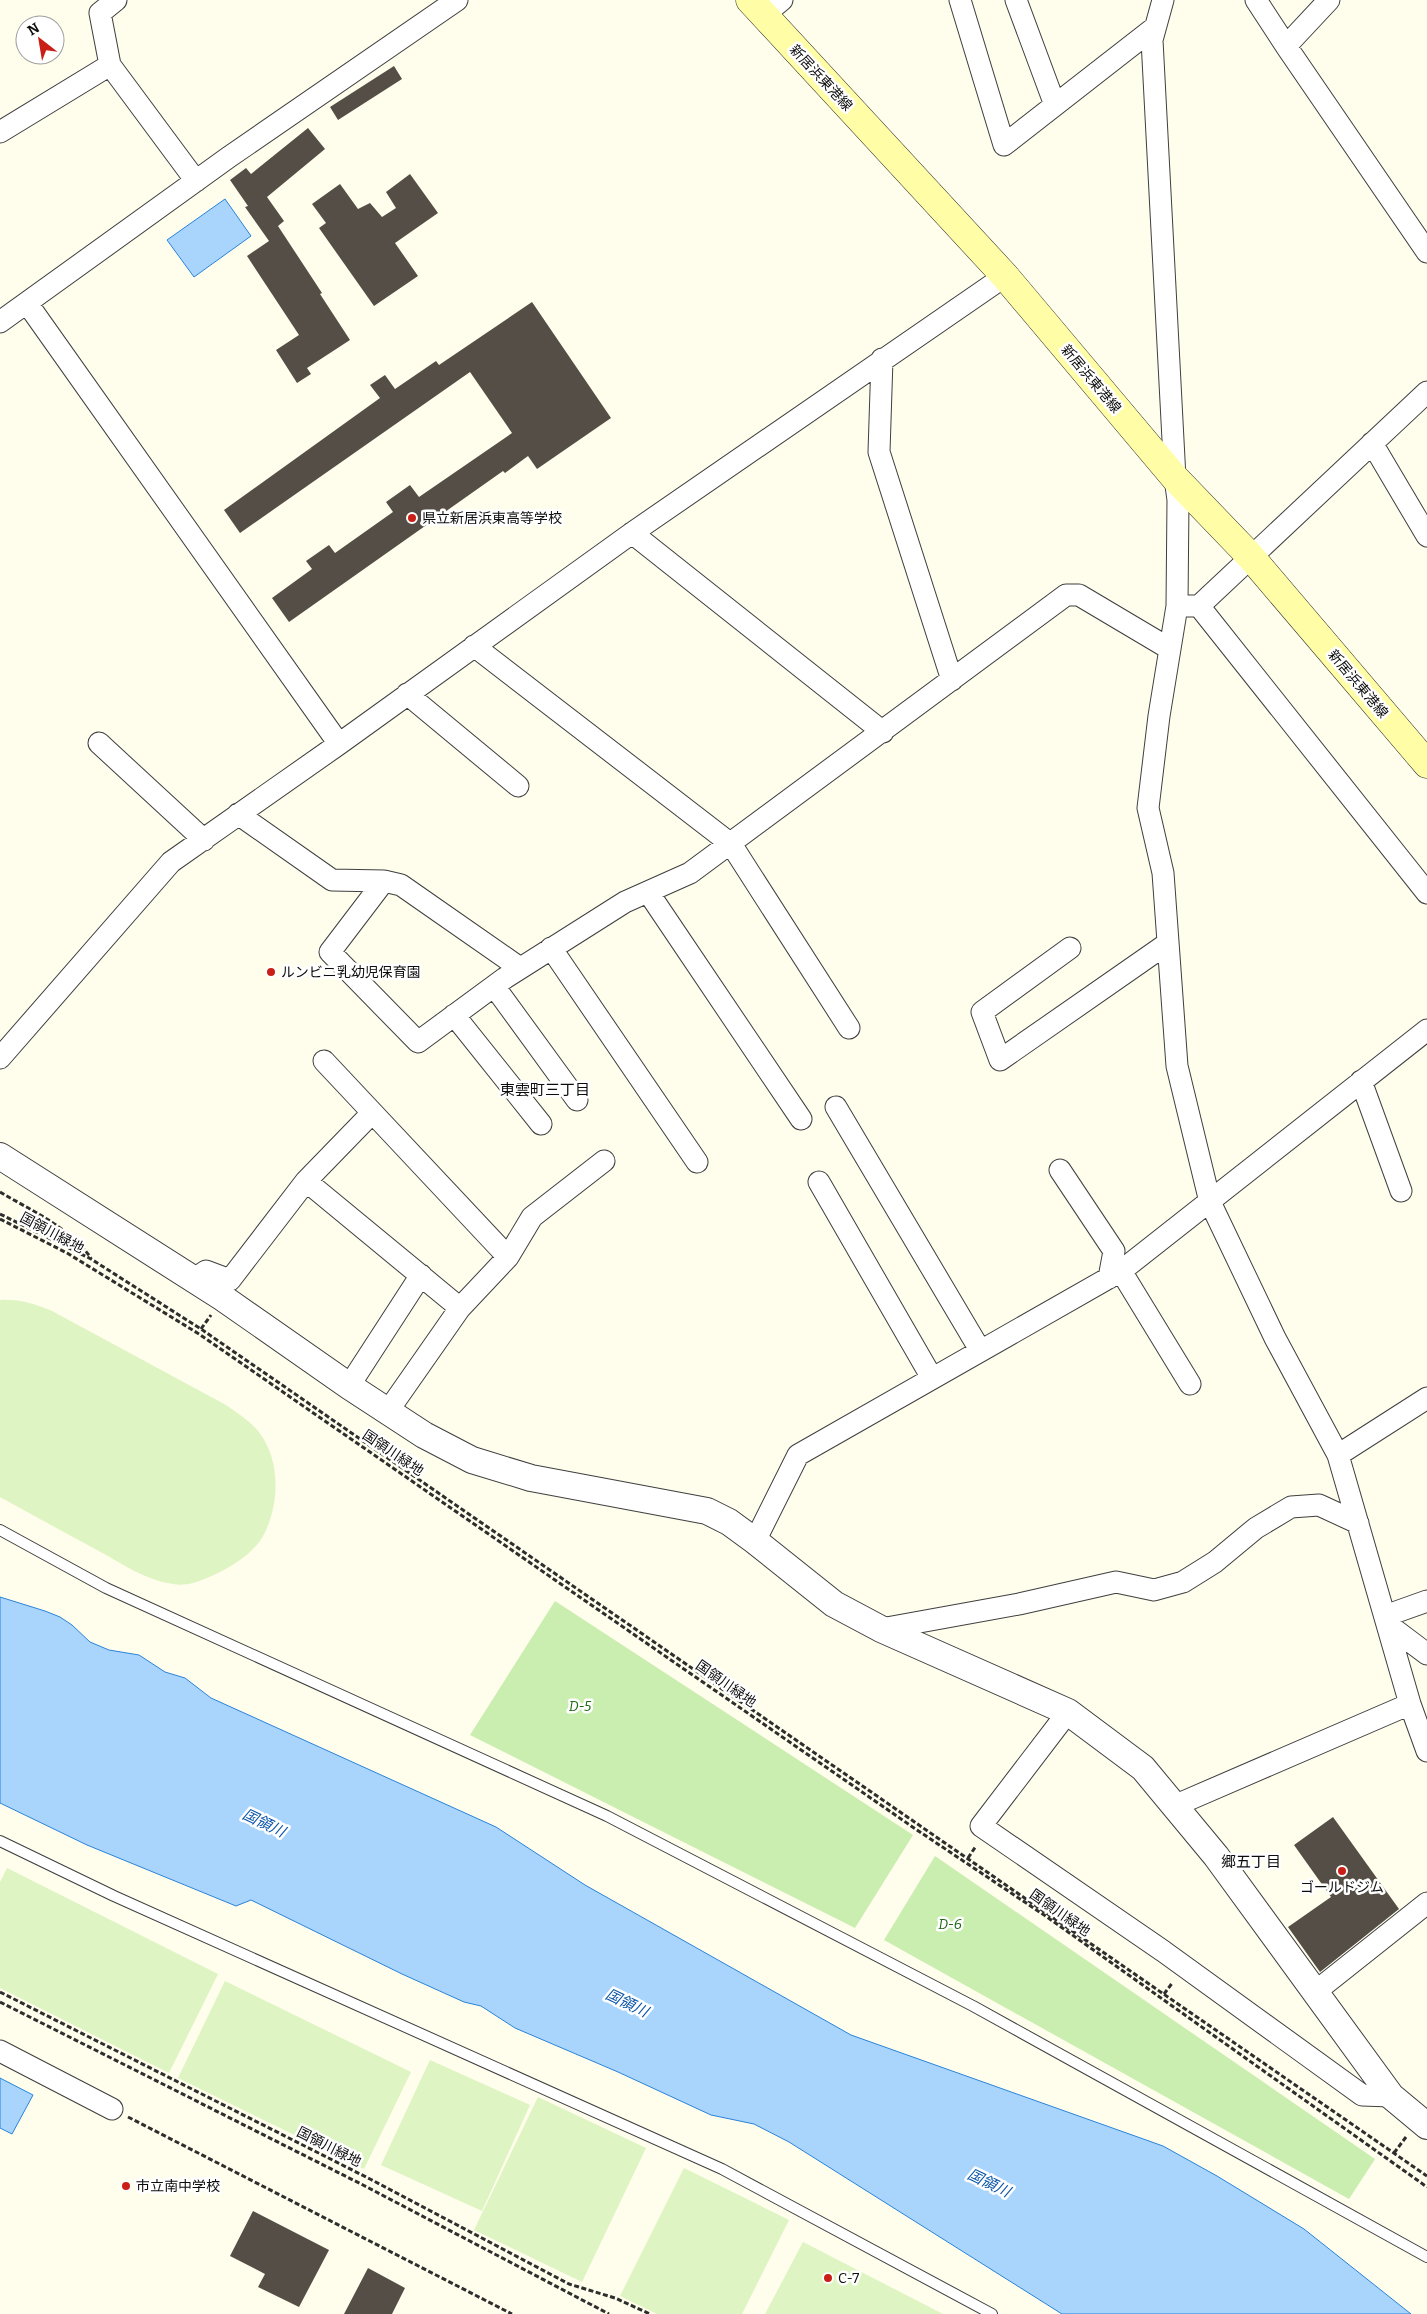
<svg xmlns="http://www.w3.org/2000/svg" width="1427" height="2314" font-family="Bitter,'Noto Sans JP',serif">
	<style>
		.green { fill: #caedb0 }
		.pitch { fill: #def4c3 }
		.water { fill: #a9d5fc; stroke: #2983db }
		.building { fill: #554e47 }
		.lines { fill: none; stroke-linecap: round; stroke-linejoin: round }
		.service-casing { stroke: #3f3f3f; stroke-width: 12 }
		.minor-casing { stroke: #3f3f3f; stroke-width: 23 }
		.tertiary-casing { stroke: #3f3f3f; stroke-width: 28 }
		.secondary-casing { stroke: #2e2e2e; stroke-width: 29 }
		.path { stroke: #2e2e2e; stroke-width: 3; stroke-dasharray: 5 2.5; stroke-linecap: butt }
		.service { stroke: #fff; stroke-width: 10 }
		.minor { stroke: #fff; stroke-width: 21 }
		.tertiary { stroke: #fff; stroke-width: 26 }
		.secondary { stroke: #fffea6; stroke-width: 28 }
		.poi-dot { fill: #c91f17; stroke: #fff; stroke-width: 2 }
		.labels { text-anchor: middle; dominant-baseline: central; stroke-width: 5; stroke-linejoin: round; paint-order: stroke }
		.street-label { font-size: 14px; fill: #0c0c0c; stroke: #fff }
		.poi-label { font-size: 14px; fill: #0c0c0c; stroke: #fff; text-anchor: start }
		.park-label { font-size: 14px; font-style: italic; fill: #206916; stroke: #fff }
		.neighbourhood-label { font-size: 15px; fill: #0c0c0c; stroke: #fff }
		.water-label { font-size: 15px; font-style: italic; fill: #0954a9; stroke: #fff }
	</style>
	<rect width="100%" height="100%" fill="#fffdeb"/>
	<path class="green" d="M555,1601L913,1835L855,1928L470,1735Z
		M935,1856L1375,2159L1349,2199L884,1940Z"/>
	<path class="pitch" d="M0,1300C19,1299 35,1304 52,1311L226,1405C237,1413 249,1420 258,1431C281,1459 280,1505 263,1536C254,1552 236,1564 220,1572C205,1579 190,1587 173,1584C145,1580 121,1563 97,1550C64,1532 32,1515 0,1497Z
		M7,1868L218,1974L169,2073L0,1988V1882Z
		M225,1981L411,2072L364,2169L178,2078Z
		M430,2060L530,2105L482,2211L381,2165Z
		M538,2097L646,2148L582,2282L474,2230Z
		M684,2168L789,2220L742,2314H657L620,2296Z
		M803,2242L943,2314H765Z"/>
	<path class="water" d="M225,199L251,236L194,277L167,240Z
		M0,1597L45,1611L60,1617L72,1625L90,1642L109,1650L139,1655L165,1672L185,1678L211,1698L496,1827L585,1885L851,2035L1163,2146L1217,2176L1304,2229L1411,2314H1062L789,2142L754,2124L711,2115L618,2072L515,2028L481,2006L464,2002L402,1974L251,1900L236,1906L87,1845L0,1803Z
		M0,2078L33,2095L12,2134L0,2128Z"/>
	<path class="building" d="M394,66L402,79L338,120L330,107Z
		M308,128L325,149L267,197L284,221L278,226L322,293L320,294L350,340L307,368L311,374L297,383L276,350L299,335L247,256L269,241L245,207L248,206L230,180L246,168L251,174Z
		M410,174L438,213L395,243L418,276L374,306L319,228L326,223L312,204L340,184L358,209L370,203L382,217L396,208L386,192Z
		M532,302L611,418L537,469L528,456L505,473L503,471L289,622L272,598L312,569L306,561L329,545L335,553L393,512L386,502L410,485L419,497L512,433L470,372L240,533L224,510L380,398L370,385L385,375L395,389L436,361L439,365Z
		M1333,1817L1399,1909L1320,1972L1288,1927L1331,1897L1294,1845Z
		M253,2211L329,2250L299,2307L258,2287L265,2274L230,2256Z
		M368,2268L405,2288L392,2314H344Z"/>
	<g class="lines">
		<g class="service-casing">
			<path id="service" d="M0,1530L106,1588L607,1816L973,2006L1427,2257
				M0,1841L114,1896L722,2169L992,2314"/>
		</g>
		<g class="minor-casing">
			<path id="minor" d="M116,0L100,13L110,65L196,181
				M960,0L1004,145L1154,28
				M1016,0L1055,105
				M1163,0L1152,40L1175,478L1178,500L1177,606L1159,716L1148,808L1163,873L1177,1066L1210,1202L1275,1338L1338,1455L1427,1398
				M1256,0L1286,46L1329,0
				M764,15L782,0
				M1286,46L1427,252
				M0,132L110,65
				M27,303L339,744
				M0,322L229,157L457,0
				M882,359L879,452L952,680
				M1372,443L1427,536
				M632,533L883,732
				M1177,606H1199L1427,893
				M1199,606L1427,392
				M474,646L731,844L849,1028
				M407,694L518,786
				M99,743L204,840
				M238,814L332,880L384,881L330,952L418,1042L505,978L625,902L690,873L1066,595H1079L1170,649
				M384,881L401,885L520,968
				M648,892L801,1119
				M551,948L697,1162
				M1070,948L982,1012L1000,1060L1168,943
				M494,986L577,1100
				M454,1015L541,1124
				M0,1058L171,862L339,744L632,533L1005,276
				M324,1061L508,1257L532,1217L604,1161
				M1361,1081L1401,1191
				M836,1107L980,1350
				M1060,1170L1114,1251L1109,1278
				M306,1181L460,1308
				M819,1182L932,1378
				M1121,1271L1190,1384
				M194,1279L206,1271L230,1280L306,1181L372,1113
				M349,1386L421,1275
				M388,1411L460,1308L508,1257
				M1338,1455L1410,1704L1427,1751
				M755,1541L798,1455L1121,1271L1427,1030
				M1385,1616L1427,1601
				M1387,1624L1427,1654
				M881,1629L1019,1604L1116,1582L1154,1590L1183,1582L1215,1562L1256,1528L1291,1507L1319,1505L1358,1523
				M1068,1712L981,1826L1163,1951L1362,2095L1391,2096
				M1174,1806L1410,1704
				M1315,1992L1427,1903
				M0,2051L112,2109"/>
		</g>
		<g class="tertiary-casing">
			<path id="tertiary" d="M0,1156L223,1298L349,1386L424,1435L472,1460L531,1478L707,1511L729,1522L755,1541L834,1604L881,1629L1068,1712L1143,1768L1216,1856L1391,2096L1427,2126"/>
		</g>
		<g class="secondary-casing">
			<path id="secondary" d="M750,0L1005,276L1175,478L1250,556L1427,764"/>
		</g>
		<path class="path" d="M0,1192C32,1211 69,1227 91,1258
			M0,1214L91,1259L201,1329L1427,2176
			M0,1219L67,1253L199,1334L917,1830L1047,1917L1427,2187
			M201,1329L211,1315
			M968,1858L976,1846
			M0,1992L370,2179L569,2284L615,2298L650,2314
			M1164,1994L1173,1982
			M0,2002L363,2185L609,2314
			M128,2117L512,2314
			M1394,2153L1406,2137"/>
		<use href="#service" class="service"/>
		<use href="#minor" class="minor"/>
		<use href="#tertiary" class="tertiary"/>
		<use href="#secondary" class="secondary"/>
	</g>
	<g class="poi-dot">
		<circle cx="412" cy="518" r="5"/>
		<circle cx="271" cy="972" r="5"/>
		<circle cx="1342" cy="1871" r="5"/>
		<circle cx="126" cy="2186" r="5"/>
		<circle cx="828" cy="2278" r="5"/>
	</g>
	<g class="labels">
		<g class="street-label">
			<text transform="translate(821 78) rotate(47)">新居浜東港線</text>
			<text transform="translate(1091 379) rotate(50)">新居浜東港線</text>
			<text transform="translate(1358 684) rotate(50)">新居浜東港線</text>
			<text transform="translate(52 1233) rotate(28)">国領川緑地</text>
			<text transform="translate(393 1453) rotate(34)">国領川緑地</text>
			<text transform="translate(726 1684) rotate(35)">国領川緑地</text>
			<text transform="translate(1060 1913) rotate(35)">国領川緑地</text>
			<text transform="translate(329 2147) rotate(27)">国領川緑地</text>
		</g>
		<g class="poi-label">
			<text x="422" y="518">県立新居浜東高等学校</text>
			<text x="281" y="972">ルンビニ乳幼児保育園</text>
			<text x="1342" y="1887" text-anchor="middle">ゴールドジム</text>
			<text x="136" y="2186">市立南中学校</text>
			<text x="838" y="2278">C-7</text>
		</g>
		<g class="park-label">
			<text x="580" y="1706">D-5</text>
			<text x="950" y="1924">D-6</text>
		</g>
		<g class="neighbourhood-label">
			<text x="545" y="1090">東雲町三丁目</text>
			<text x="1251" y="1862">郷五丁目</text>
		</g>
		<g class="water-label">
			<text transform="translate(264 1823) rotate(26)">国領川</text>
			<text transform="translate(627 2003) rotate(26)">国領川</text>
			<text transform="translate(989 2183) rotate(26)">国領川</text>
		</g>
	</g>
	<g transform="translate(40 40) rotate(329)"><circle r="24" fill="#ffffff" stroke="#9e9e9e"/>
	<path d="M0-4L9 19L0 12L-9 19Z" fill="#c91f17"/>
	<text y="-8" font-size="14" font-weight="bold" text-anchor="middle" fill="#0c0c0c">N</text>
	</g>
</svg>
